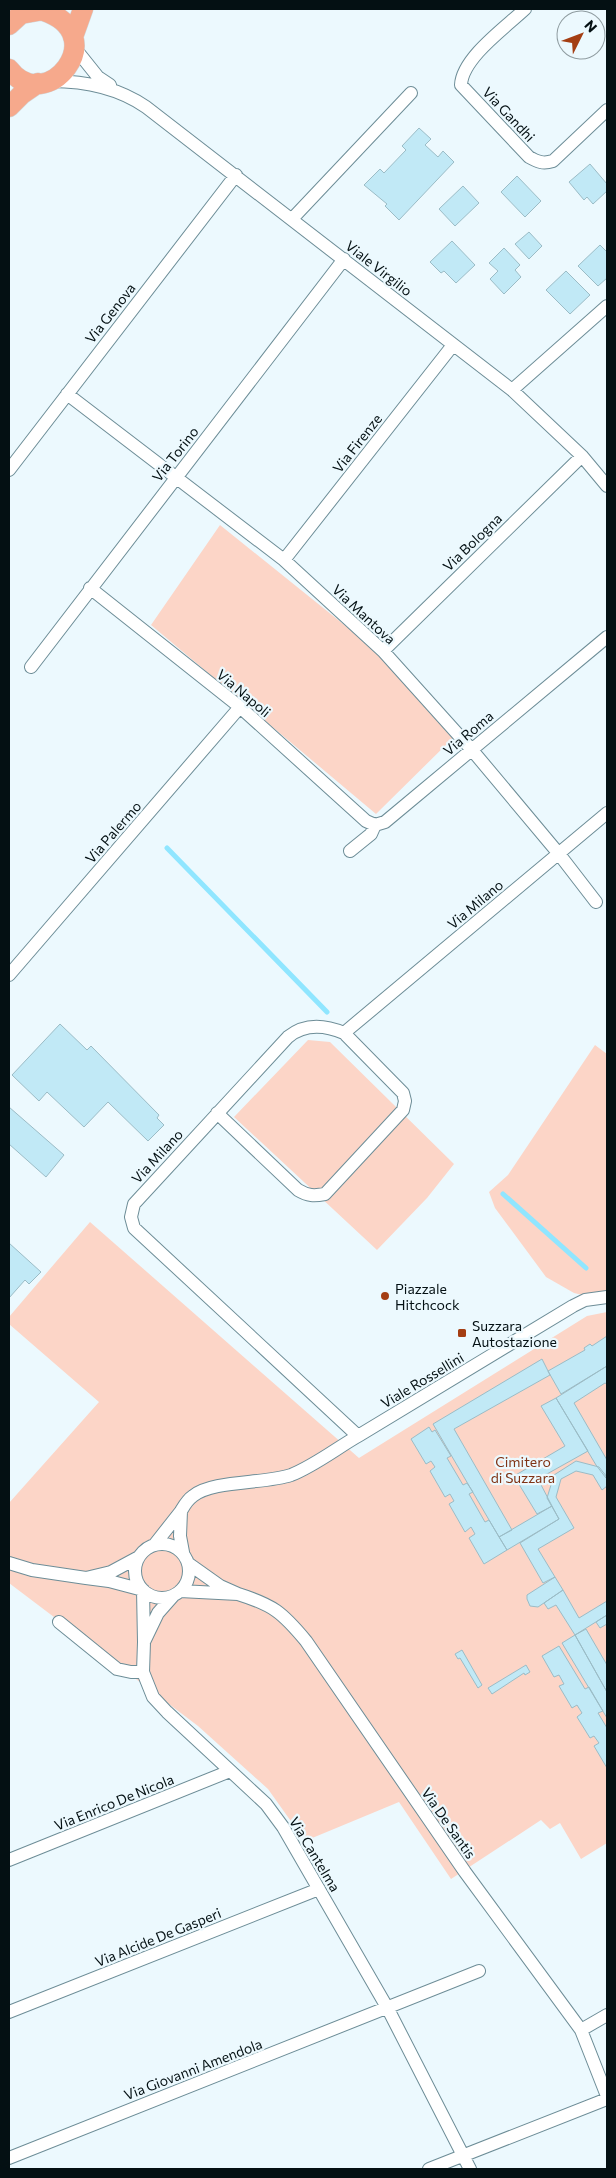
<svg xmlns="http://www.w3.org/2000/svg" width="616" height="2178" font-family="Commissioner,sans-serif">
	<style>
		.green { fill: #fcd5c7 }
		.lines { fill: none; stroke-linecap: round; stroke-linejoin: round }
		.stream { stroke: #90e6ff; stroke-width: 5 }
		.building { fill: #c1e9f6; stroke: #9bbcc6 }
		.street-casing { stroke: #6d8d97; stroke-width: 14 }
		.primary-casing { stroke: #d2d4d5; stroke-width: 21 }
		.street { stroke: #fff; stroke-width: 12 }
		.primary { stroke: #f6a98c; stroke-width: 20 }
		.poi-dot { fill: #a43e13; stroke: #ecf9fe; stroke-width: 2 }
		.labels { text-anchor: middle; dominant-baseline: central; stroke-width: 4.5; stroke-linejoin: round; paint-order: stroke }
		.street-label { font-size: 14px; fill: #041013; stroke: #ecf9fe }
		.poi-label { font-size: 14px; fill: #041013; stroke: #ecf9fe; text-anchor: start }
		.park-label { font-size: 14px; fill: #803416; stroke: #ecf9fe }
	</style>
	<rect width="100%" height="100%" fill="#ecf9fe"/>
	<path class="green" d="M220,525L378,652L457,734L376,814L151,625Z
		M308,1040L330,1042L454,1164L427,1198L377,1250L234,1117Z
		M595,1045L607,1054V1301L574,1293L546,1277L495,1208L489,1192L508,1175Z
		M90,1222L359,1458L587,1316L607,1312V1843L581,1859L560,1823L550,1829L541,1820L451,1879L399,1802L305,1841L268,1789L198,1726L9,1583V1503L99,1402L9,1324V1317Z"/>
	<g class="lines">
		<path class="stream" d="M167,848L327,1012
			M503,1194L586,1268"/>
	</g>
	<path class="building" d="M419,128L431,139L425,145L438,157L443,151L454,162L399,220L385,206L387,204L364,185L380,169L384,173L406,150L402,146Z
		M590,164L607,184V191L593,204L587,197L584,200L569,182Z
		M517,176L541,201L525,217L501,192Z
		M463,186L479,203L455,226L439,209Z
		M529,232L542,246L529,259L515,244Z
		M452,241L475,265L456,283L444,271L441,273L430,262Z
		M600,245L607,252V278L598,286L578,266Z
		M504,248L520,265L515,270L521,277L504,294L490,279L498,271L489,263Z
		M566,271L590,295L570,314L546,290Z
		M60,1024L87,1050L91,1046L159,1115L157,1118L164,1125L148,1141L108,1102L84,1127L47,1092L39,1101L12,1075Z
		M9,1107L64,1155L46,1177L9,1144Z
		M9,1243L41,1272L29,1284L25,1280L9,1298Z
		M607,1336V1366L561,1394L548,1371L585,1350L584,1348L590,1344L592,1346Z
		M542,1359L550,1375L454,1429L512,1530L499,1537L433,1424Z
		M607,1366V1384L605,1383L574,1403L607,1460L606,1478L596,1465L556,1398Z
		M556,1398L588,1451L538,1479L552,1506L537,1514L517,1481L513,1484L509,1479L565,1446L541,1406Z
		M429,1427L432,1432L435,1430L451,1456L447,1458L463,1485L467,1483L473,1492L469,1494L485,1522L489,1520L507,1550L484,1564L469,1538L475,1534L471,1527L465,1532L449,1504L454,1501L450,1494L445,1497L430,1471L435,1467L431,1461L426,1464L411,1439Z
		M576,1461L599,1467L607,1477V1486L602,1490L593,1475L576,1471L561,1479L556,1497L574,1528L538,1549L555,1577L543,1583L520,1543L559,1519L547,1498L554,1475Z
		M552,1506L559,1519L507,1550L499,1537Z
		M555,1577L563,1590L538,1607L530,1606L527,1599V1595Z
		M563,1590L579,1618L607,1601V1615L575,1635L556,1605L548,1609L544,1603Z
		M607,1615V1624L600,1628L596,1622Z
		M586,1629L607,1665V1692L575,1635Z
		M575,1635L607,1692V1718L562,1643Z
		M559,1646L585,1689L589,1687L603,1711L598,1713L607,1728V1768L594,1746L599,1743L594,1736L590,1738L577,1717L582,1713L577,1705L572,1708L559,1686L564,1684L559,1675L554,1677L542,1656Z
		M462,1650L482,1685L478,1688L460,1658L458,1659L455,1654Z
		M526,1665L530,1672L525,1675L524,1673L492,1694L488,1688Z"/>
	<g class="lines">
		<g class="street-casing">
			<path id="street" d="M525,9C506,27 462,58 461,85L529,157C538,162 543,164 553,161L607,110
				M74,47L98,77L110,85
				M51,81C85,81 117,87 146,107L512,390L582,456L607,486
				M292,219L411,93
				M512,390L607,306
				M67,394L284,560L383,651L472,750L559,854L596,902
				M9,470L236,175
				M284,560L453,345
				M90,588L240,707L366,821L375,825
				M383,651L582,456
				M31,667L344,259
				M350,851L371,834L375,825L385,822L607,637
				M9,975L240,707
				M217,1113L298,1190C308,1196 314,1196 325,1194L403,1110L405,1101L403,1093L344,1033
				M358,1436L573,1306L585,1300L607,1297
				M181,1511C184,1506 187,1500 193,1496C212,1480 265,1484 291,1475C314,1466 337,1448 358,1436L134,1228L131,1217L134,1204L288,1037C305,1023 325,1025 344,1033L607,813
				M135 1571a27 27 0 1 1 54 0a27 27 0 1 1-54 0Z
				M155,1544L181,1511L180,1536L183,1552
				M137,1558L111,1572L86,1578L109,1581L143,1590L144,1642L158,1613L173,1596
				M9,1563L32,1570L86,1578
				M180,1591L238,1594L220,1586L189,1564
				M238,1594C273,1605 282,1612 306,1641L465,1872L581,2030L607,2096
				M59,1622L117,1669L131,1672H143L153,1697L167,1712L266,1804L283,1827L388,2009L470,2169
				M143,1672L144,1642
				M9,1860L230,1771
				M9,2012L319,1889
				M581,2030L607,2015
				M9,2158L479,1971
				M429,2169L607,2099"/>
		</g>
		<g class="primary-casing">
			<path id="primary" d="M9,25L21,14L49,9
				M73,37L83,9
				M9,69C46,118 114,35 44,11
				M9,107L22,94L38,83"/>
		</g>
		<use href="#street" class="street"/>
		<use href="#primary" class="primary"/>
	</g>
	<g class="poi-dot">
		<circle cx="385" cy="1296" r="5"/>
		<rect x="457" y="1328" width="10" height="10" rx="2.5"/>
	</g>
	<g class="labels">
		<g class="street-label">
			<text transform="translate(509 114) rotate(47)">Via Gandhi</text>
			<text transform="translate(379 268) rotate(38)">Viale Virgilio</text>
			<text transform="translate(110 313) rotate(-52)">Via Genova</text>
			<text transform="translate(357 443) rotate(-52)">Via Firenze</text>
			<text transform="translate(175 454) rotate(-52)">Via Torino</text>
			<text transform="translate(472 542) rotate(-44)">Via Bologna</text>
			<text transform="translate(364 614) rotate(43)">Via Mantova</text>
			<text transform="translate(244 693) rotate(40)">Via Napoli</text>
			<text transform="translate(468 733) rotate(-40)">Via Roma</text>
			<text transform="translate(113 832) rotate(-49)">Via Palermo</text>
			<text transform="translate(475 904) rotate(-40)">Via Milano</text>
			<text transform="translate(157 1156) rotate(-47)">Via Milano</text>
			<text transform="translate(422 1380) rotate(-31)">Viale Rossellini</text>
			<text transform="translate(114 1802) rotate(-22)">Via Enrico De Nicola</text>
			<text transform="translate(449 1823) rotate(55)">Via De Santis</text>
			<text transform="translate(315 1854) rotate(59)">Via Cantelma</text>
			<text transform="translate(158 1937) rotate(-22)">Via Alcide De Gasperi</text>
			<text transform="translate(193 2069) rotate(-21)">Via Giovanni Amendola</text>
		</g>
		<g class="poi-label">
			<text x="395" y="1288">Piazzale<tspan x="395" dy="16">Hitchcock</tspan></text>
			<text x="472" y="1325">Suzzara<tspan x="472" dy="16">Autostazione</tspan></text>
		</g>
		<g class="park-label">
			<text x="523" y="1461">Cimitero<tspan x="523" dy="16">di Suzzara</tspan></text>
		</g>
	</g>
	<rect width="616" height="2178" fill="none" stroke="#041013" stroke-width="20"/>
	<g transform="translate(581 35) rotate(48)"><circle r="24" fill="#ecf9fe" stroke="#8f9ca0"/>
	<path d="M0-4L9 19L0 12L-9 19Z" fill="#a43e13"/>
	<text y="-8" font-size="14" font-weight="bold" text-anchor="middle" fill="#041013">N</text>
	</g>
</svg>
